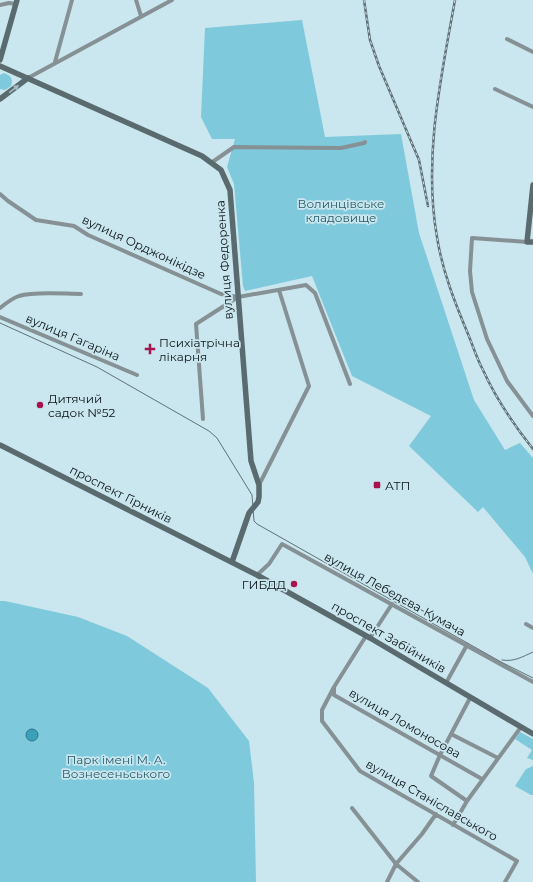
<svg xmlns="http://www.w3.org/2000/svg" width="533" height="882" font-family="Montserrat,sans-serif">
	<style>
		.green { fill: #7fc9dc }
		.water { fill: #3aa1b8; stroke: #2b7687 }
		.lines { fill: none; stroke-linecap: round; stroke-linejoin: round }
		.street { stroke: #859194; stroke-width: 4 }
		.secondary { stroke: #5a6b6f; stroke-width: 5.5 }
		.tram { stroke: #5f7176; stroke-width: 1 }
		.rail-casing { stroke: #5f7176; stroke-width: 2.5 }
		.rail { stroke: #cae6ee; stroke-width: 1; stroke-dasharray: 3; stroke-linecap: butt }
		.oneway { fill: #a3bbc2 }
		.poi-dot { fill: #a7134c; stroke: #cae6ee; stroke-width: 1.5 }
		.labels { text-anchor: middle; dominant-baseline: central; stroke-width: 3.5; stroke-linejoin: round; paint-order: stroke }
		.park-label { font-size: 12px; fill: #245b68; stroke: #cae6ee }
		.street-label { font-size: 12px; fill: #091316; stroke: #cae6ee }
		.poi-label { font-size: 12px; fill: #091316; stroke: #cae6ee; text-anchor: start }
	</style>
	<rect width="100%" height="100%" fill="#cae6ee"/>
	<path class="green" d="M302,20L325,137L401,134L419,233L474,400L505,450L520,443L533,458V574L525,557L483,507L478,512L409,446L431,416L352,376L312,276L245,291L243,286L234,184L227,167L235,139H212L201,117L205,28Z
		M4,73C10,75 14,79 11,86L5,90L0,89V75Z
		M0,601H5L78,617L127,636L208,688L249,741L254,783L256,882H0Z
		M520,732L533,739V760L527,758L532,750L515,739Z
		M533,765V795H531L515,786L526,769L531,767Z"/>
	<path class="water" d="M26 735a6 6 0 1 1 12 0a6 6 0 1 1-12 0Z"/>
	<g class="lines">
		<path class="street" d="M136,0L141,16
			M0,5L9,3L16,4
			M507,39L533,52
			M55,62L72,0
			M28,78L172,0
			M495,89L533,107
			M211,163L234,147L341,148L364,143L365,142
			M0,194L8,201L36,220L74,226L88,235L221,294L238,297
			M527,242L472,238L470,271L472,292L487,339L507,381L533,416
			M0,308C6,303 11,299 19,296C34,291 65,294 81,294
			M0,317L137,375
			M203,419L196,324L238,297L306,285L315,293L350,384
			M259,485L309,386L279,290
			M257,575L269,564L282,544L533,682
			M526,624L533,628
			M366,636L334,687V695L482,779
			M370,638L392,604
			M446,683L467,645
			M334,687L322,710V721L360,771L517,861L505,882
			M451,734L498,758
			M467,801L521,727
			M352,808L396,864L418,882
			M453,825L467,801L431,776L440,755L470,698
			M387,882L396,864L422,834L436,814"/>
		<path class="secondary" d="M0,60L17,0
			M0,66L202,156L221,170L230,190L251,461L259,485V497L258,502L249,513L232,562
			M0,99L28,78
			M533,185L527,242H533
			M0,445L257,575L370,638L533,734"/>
		<path class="tram" d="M0,323L97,367L209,431L217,438L252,495L254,521L257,524L501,662L533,678
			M502,660C514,662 522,657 533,652"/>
		<g class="rail-casing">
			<path id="rail" d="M364,0L370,40L379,66L419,160L428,206
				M455,0C441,77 423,158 437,237C442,270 455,303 468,334C473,346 477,359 483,370C496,399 514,425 533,449"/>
		</g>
		<use href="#rail" class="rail"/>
	</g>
	<defs><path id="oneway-solid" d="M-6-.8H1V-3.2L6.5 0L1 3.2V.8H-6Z"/></defs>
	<use class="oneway" href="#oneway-solid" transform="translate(14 89) rotate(-37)"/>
	<g class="poi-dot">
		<path d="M148 343h4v4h4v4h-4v4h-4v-4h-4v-4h4z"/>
		<circle cx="40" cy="405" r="4"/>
		<rect x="373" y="481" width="8" height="8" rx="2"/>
		<circle cx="294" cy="584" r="4"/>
	</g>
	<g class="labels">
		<g class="park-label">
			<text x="341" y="203">Волинцівське<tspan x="341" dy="14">кладовище</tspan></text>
			<text x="116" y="759">Парк імені М. А.<tspan x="116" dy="14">Вознесеньського</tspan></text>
		</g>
		<g class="street-label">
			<text transform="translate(144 247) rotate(25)">вулиця Орджонікідзе</text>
			<text transform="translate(224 260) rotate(-94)">вулиця Федоренка</text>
			<text transform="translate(73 337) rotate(23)">вулиця Гагаріна</text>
			<text transform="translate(121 494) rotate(27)">проспект Гірників</text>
			<text transform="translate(395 594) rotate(29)">вулиця Лебедєва-Кумача</text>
			<text transform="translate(389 637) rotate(30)">проспект Забійників</text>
			<text transform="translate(405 723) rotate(30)">вулиця Ломоносова</text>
			<text transform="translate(432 800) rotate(30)">вулиця Станіславського</text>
		</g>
		<g class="poi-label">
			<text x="159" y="342">Психіатрічна<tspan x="159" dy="14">лікарня</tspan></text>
			<text x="48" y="398">Дитячий<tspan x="48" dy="14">садок №52</tspan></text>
			<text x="385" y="485">АТП</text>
			<text x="286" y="584" text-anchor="end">ГИБДД</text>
		</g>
	</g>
</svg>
